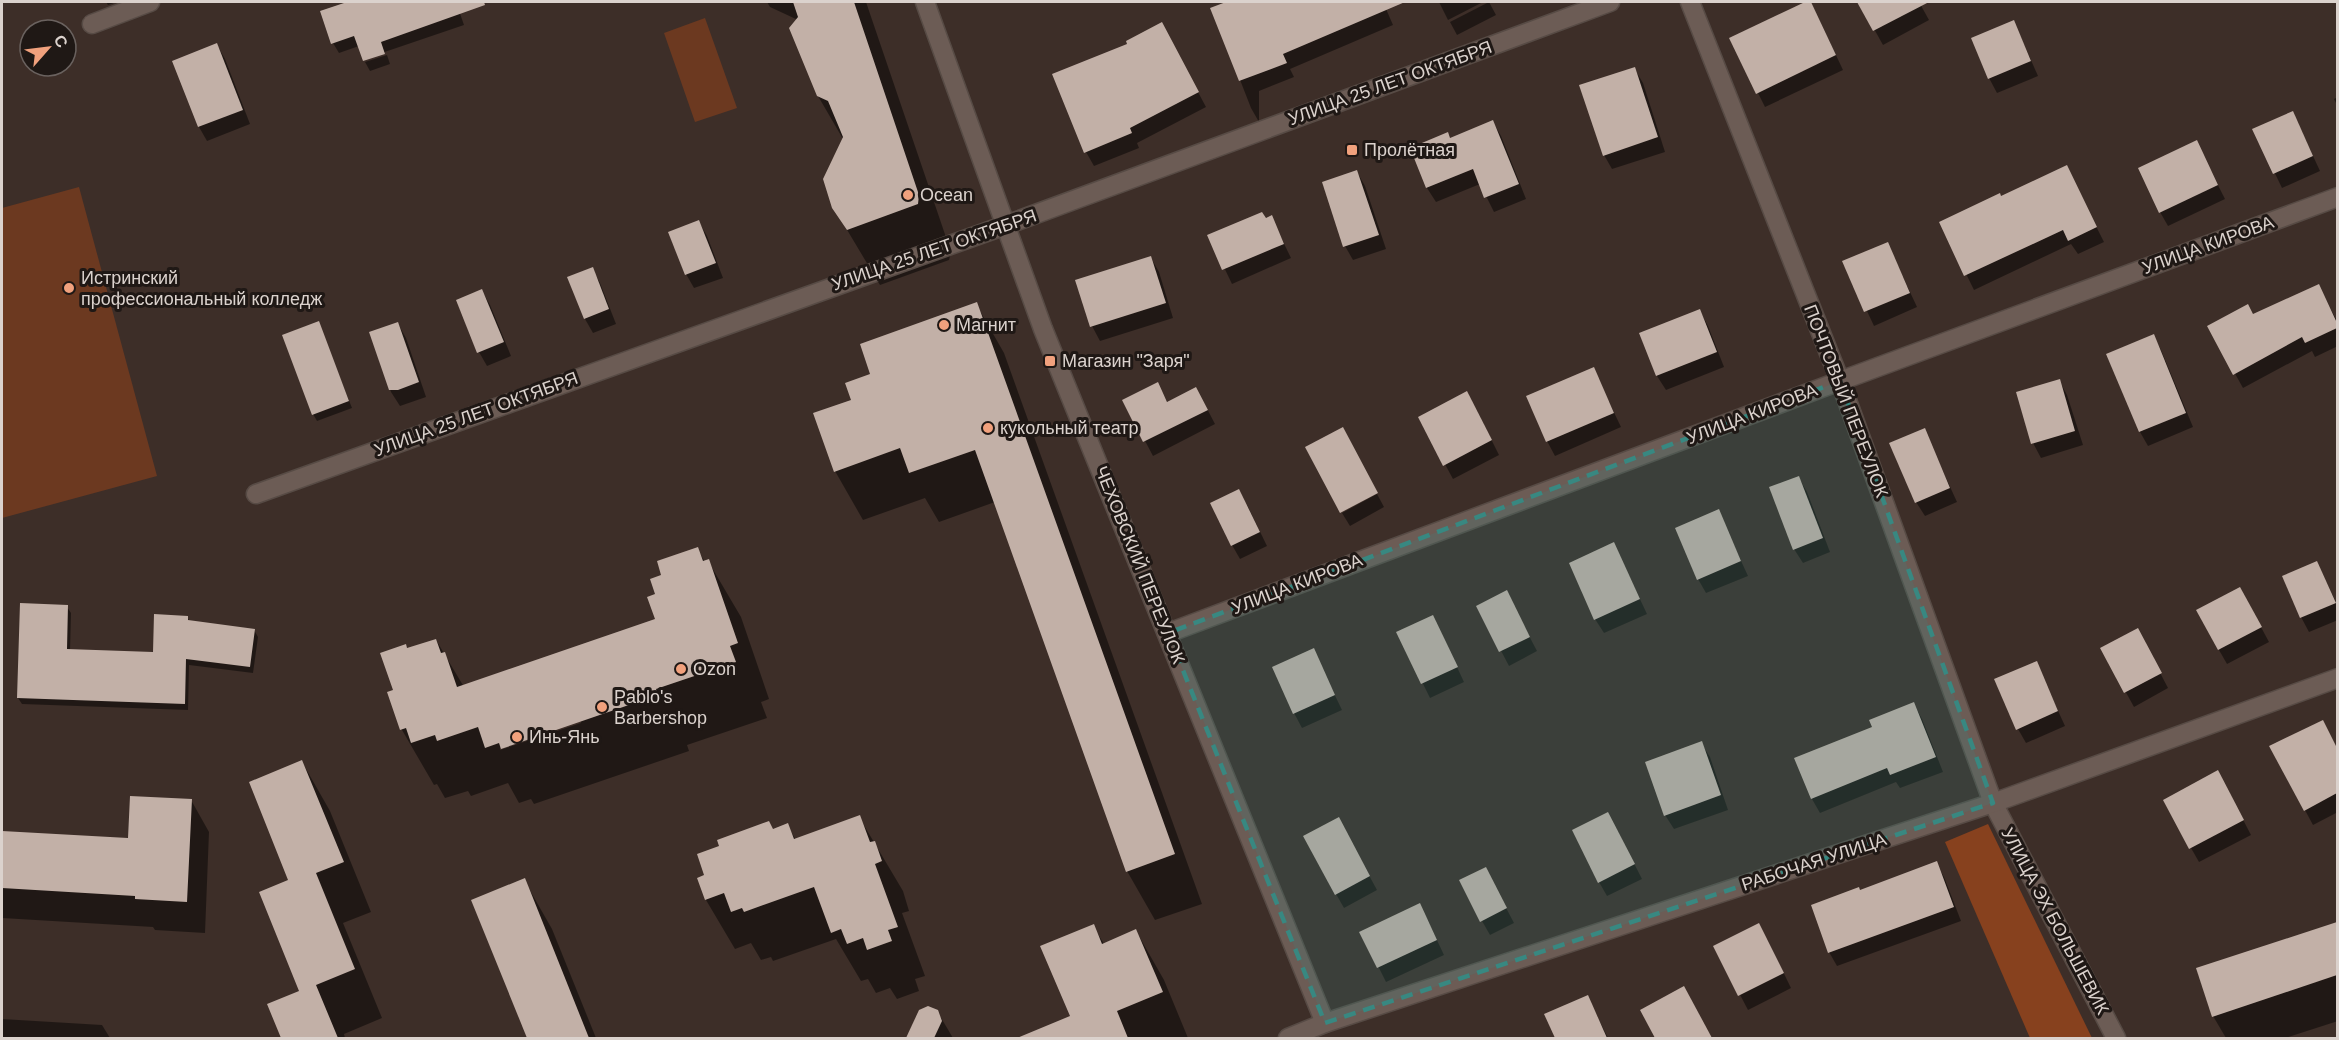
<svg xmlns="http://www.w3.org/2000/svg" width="2339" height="1040" font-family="Arial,sans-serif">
	<rect width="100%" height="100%" fill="#3d2e28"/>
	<!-- green -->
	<g fill="#6c3920">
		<path d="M705 18 737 108 695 122 664 33Z"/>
		<path d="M79 187 157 476 2 518V208Z"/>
	</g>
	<!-- forest -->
	<path fill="#87411e" d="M1988 824 2092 1038H2030L1945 842Z"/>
	<!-- shadow -->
	<g fill="#0007" fill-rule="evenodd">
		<path d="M106 2H117L108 5Z"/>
		<path d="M351 2H456L464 25 364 59 359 46 339 53 333 43 322 12Z"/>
		<path d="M767 2H866L951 252 949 260 880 285 834 208 843 139 818 96 798 20 770 7Z"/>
		<path d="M1230 2H1383L1393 25 1290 69 1294 77 1259 91V122L1251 108 1212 8Z"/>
		<path d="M1439 2H1483L1448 20Z"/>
		<path d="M1489 2 1496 15 1457 35 1450 22Z"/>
		<path d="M1808 2 1817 15 1843 70 1765 107 1731 39Z"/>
		<path d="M1859 2H1919L1929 20 1883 45Z"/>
		<path d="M2014 22 2038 76 1997 93 1989 78Z"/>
		<path d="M1169 38 1206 107 1137 143 1139 148 1094 166 1086 152Z"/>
		<path d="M217 45 225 59 250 124 207 141 199 127 174 62Z"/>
		<path d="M387 55 390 64 370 71 365 62Z"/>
		<path d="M1634 68 1643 83 1665 152 1612 169 1604 155Z"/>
		<path d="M2338 97V107L2334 99Z"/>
		<path d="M1493 122 1501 136 1526 199 1494 212 1480 184 1436 202 1427 188 1412 149 1450 139Z"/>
		<path d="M2300 128 2320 171 2282 188 2254 130Z"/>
		<path d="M2196 142 2225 199 2168 226 2160 212Z"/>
		<path d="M2066 167 2104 242 2078 254 2071 244 1974 290 1941 223 2001 198Z"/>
		<path d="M1357 172 1365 186 1386 249 1353 260 1345 246Z"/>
		<path d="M1271 217 1291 258 1232 284 1209 236Z"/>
		<path d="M699 222 707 236 723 278 694 288 686 274Z"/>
		<path d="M1887 243 1917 307 1874 326 1844 262Z"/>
		<path d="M1151 258 1159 272 1173 318 1100 341 1092 326Z"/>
		<path d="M592 268 600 283 616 324 593 333 585 319Z"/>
		<path d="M2318 285 2338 323V346L2315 357 2312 351 2243 388 2209 327 2253 316Z"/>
		<path d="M482 291 490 305 511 356 487 366 479 352Z"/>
		<path d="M976 304 1004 353 1202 904 1155 920 1127 871 995 502 939 522 925 498 863 520 835 471 872 374Z"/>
		<path d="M1700 311 1708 326 1724 367 1666 390 1657 376 1641 334Z"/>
		<path d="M318 323 352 408 317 421 313 414Z"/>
		<path d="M398 324 406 338 426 397 400 406 391 392 371 333Z"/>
		<path d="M2153 336 2161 350 2193 427 2148 446 2140 432 2108 354Z"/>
		<path d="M1593 369 1621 427 1555 456 1547 441Z"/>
		<path d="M2059 380 2067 395 2083 445 2041 458 2033 443Z"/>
		<path d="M1157 384 1168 403H1204L1215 424 1153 456 1124 401Z"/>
		<path d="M1475 407 1499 455 1453 479 1420 418Z"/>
		<path d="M1924 430 1957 502 1925 516 1916 502Z"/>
		<path d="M1799 478 1807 492 1830 552 1803 563 1794 549Z"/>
		<path d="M1377 494 1384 507 1350 526 1342 513Z"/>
		<path d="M1247 505 1267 546 1240 559 1232 545Z"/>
		<path d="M1718 511 1748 576 1706 593 1698 579Z"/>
		<path d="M1614 544 1647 614 1604 633 1595 619Z"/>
		<path d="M697 549 705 562 708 561 741 617 769 699 761 702 767 718 687 745 689 751 534 804 531 799 519 803 508 783 471 796 468 791 445 798 437 784 434 785 402 730 389 693 395 691 407 650 436 640 464 687 657 620V595L663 576ZM580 720 581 723 500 750V747Z"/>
		<path d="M2317 563 2338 606V620L2309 632 2301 617Z"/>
		<path d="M2248 603 2269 642 2227 664 2219 650Z"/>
		<path d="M67 607 71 613 70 651 154 654 187 617 190 622 254 630 258 637 253 673 189 665 188 710 22 704 18 698Z"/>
		<path d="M1478 607H1514L1537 651 1509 666Z"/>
		<path d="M1440 631 1464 682 1430 698 1398 633Z"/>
		<path d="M2145 644 2168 688 2134 707 2102 649Z"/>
		<path d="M1313 650 1342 710 1302 728 1294 713Z"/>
		<path d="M2036 663 2065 726 2026 743 2018 729Z"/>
		<path d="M1914 704 1922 719 1943 772 1900 788 1896 782 1820 813 1812 799 1873 728Z"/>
		<path d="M2330 736 2338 750V812L2313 825 2271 747Z"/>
		<path d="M1701 743 1710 757 1728 810 1674 829 1665 815Z"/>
		<path d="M302 762 330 811 371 912 343 923 382 1018 344 1034 345 1038H283L269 1005 301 992 290 881Z"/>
		<path d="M2226 787 2251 835 2199 862 2191 848Z"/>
		<path d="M191 800 209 832 205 933 155 930 153 927 2 918V832L129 840Z"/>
		<path d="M859 817 903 891 909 911 902 913 925 976 915 979 919 991 897 999 890 988 876 993 868 979 861 981 836 939 773 961 771 957 761 960 751 943 735 949 706 900V876L773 830 787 825 796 840Z"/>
		<path d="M1616 828 1642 879 1607 896 1599 882Z"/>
		<path d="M1346 833 1377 890 1344 908 1336 894Z"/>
		<path d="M1936 863 1944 877 1961 921 1837 966 1829 952 1860 892Z"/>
		<path d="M524 880 552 929 596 1038H529L473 900Z"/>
		<path d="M1493 883 1514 923 1490 935 1482 921Z"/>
		<path d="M1427 919 1444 955 1386 982 1361 932Z"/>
		<path d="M2338 923V1021L2285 1038H2226L2213 1016 2198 969Z"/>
		<path d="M1093 926 1104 944 1136 931 1164 980 1188 1038H1031L1029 1035 1072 1017Z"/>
		<path d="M1767 939 1791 988 1748 1010 1715 947Z"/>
		<path d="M1587 996 1608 1038H1557L1546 1014Z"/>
		<path d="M1692 1002 1711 1038H1656L1642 1010Z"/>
		<path d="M920 1011H937L953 1038H908Z"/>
		<path d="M2 1019 102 1025 110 1038H2Z"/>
	</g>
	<!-- building -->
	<g fill="#c2b0a7">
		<path d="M347 2H484L485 5 381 42 385 54 363 61 354 36 331 44 320 11Z"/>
		<path d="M793 2H854L919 195 918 204 847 230 832 208 823 179 843 137 828 101 817 96 789 28 798 17Z"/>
		<path d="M1226 2H1405L1283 54 1287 63 1239 81 1210 8Z"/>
		<path d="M1805 2H1811L1836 55 1756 94 1729 38Z"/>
		<path d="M1857 2H1929L1873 31Z"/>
		<path d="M2014 20 2031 61 1988 79 1971 38Z"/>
		<path d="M1162 22 1199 92 1130 128 1132 133 1084 153 1052 74 1127 44 1126 41Z"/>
		<path d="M217 43 243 110 198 127 172 61Z"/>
		<path d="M1635 67 1658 137 1603 156 1579 85Z"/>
		<path d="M2293 111 2313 156 2273 174 2252 129Z"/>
		<path d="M1493 120 1519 184 1484 198 1473 169 1426 188 1410 148 1448 132 1450 138Z"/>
		<path d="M2197 140 2218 185 2159 213 2138 168Z"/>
		<path d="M2067 165 2097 227 2068 241 2063 230 1964 276 1939 222 2000 193 2001 196Z"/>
		<path d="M1357 170 1379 235 1343 247 1322 182Z"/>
		<path d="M1262 212 1266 218 1272 215 1284 244 1222 270 1207 235Z"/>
		<path d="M699 220 716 263 685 275 668 232Z"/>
		<path d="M1888 242 1910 293 1864 312 1842 261Z"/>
		<path d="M1151 256 1166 303 1090 327 1075 280Z"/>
		<path d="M593 267 609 309 584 319 567 277Z"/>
		<path d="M2319 284 2337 323V328L2305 343 2302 337 2233 375 2207 326 2248 304 2253 314Z"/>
		<path d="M482 289 504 342 477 353 456 300Z"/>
		<path d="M977 302 1175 854 1126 872 975 450 909 473 900 448 834 472 813 413 851 400 845 383 870 374 860 344Z"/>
		<path d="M1700 309 1717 352 1656 376 1639 333Z"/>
		<path d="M319 321 349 401 312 415 282 335Z"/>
		<path d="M398 322 419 382 398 390H389L369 332Z"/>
		<path d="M2154 334 2186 413 2139 432 2106 354Z"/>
		<path d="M1594 367 1614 413 1546 442 1526 396Z"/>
		<path d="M2060 379 2075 431 2031 444 2016 392Z"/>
		<path d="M1158 382 1167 402 1196 387 1208 410 1143 442 1122 400Z"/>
		<path d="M1467 391 1492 440 1443 466 1418 417Z"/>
		<path d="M1343 427 1378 493 1340 513 1305 447Z"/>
		<path d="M1925 428 1950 488 1915 503 1889 443Z"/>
		<path d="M1799 476 1823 538 1793 550 1769 487Z"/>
		<path d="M1239 489 1260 532 1231 546 1210 503Z"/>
		<path d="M1719 509 1741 561 1697 580 1675 528Z"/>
		<path d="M1614 542 1640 599 1594 620 1569 563Z"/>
		<path d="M698 547 703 561 709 559 738 643 730 646 736 662 656 689 658 695 501 749 499 743 485 748 478 727 437 741 435 735 411 743 406 728 400 730 387 692 393 690 380 653 406 644 407 648 436 639 441 653 445 652 457 687 655 619 647 597 655 594 650 579 661 575 657 561Z"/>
		<path d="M2317 561 2336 603 2300 618 2282 576Z"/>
		<path d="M2240 587 2262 627 2218 650 2196 610Z"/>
		<path d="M1507 590 1530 637 1499 652 1476 606Z"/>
		<path d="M20 603 68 605 67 649 153 652 154 614 188 616V620L255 629 250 667 186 659 185 704 17 698Z"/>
		<path d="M1433 615 1458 667 1421 684 1396 632Z"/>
		<path d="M2138 628 2162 673 2124 693 2100 648Z"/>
		<path d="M1314 648 1335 695 1293 714 1272 667Z"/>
		<path d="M2037 661 2058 711 2016 730 1994 679Z"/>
		<path d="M1914 702 1936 757 1890 775 1887 768 1811 799 1794 758 1872 727 1869 720Z"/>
		<path d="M2323 720 2337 748V793L2304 811 2269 746Z"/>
		<path d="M1702 741 1721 795 1664 816 1645 762Z"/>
		<path d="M302 760 344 862 316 873 355 969 316 985 338 1038H281L267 1004 299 991 259 892 288 880 249 782Z"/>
		<path d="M2218 770 2244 820 2189 849 2163 800Z"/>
		<path d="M130 796 192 799 187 902 135 899V896L2 888V831L128 838Z"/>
		<path d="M1608 812 1635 864 1598 883 1572 830Z"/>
		<path d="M860 815 870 842 875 841 882 861 875 864 898 927 888 930 892 941 867 950 863 938 847 944 841 929 831 933 814 887 744 912 742 908 731 912 724 893 705 900 697 878 704 875 697 854 719 846 717 840 769 821 773 829 788 823 794 839Z"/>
		<path d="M1339 817 1370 876 1335 895 1303 836Z"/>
		<path d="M1937 861 1954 907 1828 953 1811 905 1859 887 1860 890Z"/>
		<path d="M1486 867 1507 908 1480 922 1459 880Z"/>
		<path d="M525 878 589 1038H527L471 900Z"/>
		<path d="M1420 903 1437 940 1377 968 1359 932Z"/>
		<path d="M2337 922V975L2212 1017 2196 968Z"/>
		<path d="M1759 923 1784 973 1738 996 1713 946Z"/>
		<path d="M1094 924 1102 944 1136 929 1163 992 1117 1011 1128 1038H1017L1070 1016 1040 946Z"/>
		<path d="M1684 986 1712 1038H1655L1640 1010Z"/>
		<path d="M1588 995 1607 1038H1555L1544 1014Z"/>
		<path d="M928 1006 938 1010 942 1021 934 1038H906L919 1010Z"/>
	</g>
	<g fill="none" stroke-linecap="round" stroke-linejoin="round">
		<defs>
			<g id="minor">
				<path d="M925 2 1043 329 1325 1023"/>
				<path d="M1690 2 1840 381 1993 803 2116 1038"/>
				<path d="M92 24 150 2"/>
				<path d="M256 494 1006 225 1610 2"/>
				<path d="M1168 633 1840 381 2338 197"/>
				<path d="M1288 1038 1325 1023 1993 803 2338 678"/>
			</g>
		</defs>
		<!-- minor casing -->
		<use href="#minor" stroke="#574b45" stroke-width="21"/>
		<!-- minor -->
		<use href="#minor" stroke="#6c5c55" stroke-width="18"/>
	</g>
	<!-- marked area -->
	<path fill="#388881" fill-opacity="0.2" stroke="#388881" stroke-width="4.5" stroke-dasharray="12 8" stroke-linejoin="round" d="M1840 381 1993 803 1325 1023 1168 633Z"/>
	<!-- markers -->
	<g fill="#f1a17d" stroke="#1f1815" stroke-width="2">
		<rect x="1346" y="144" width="12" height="12" rx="3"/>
		<circle cx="908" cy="195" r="6"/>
		<circle cx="69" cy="288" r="6"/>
		<circle cx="944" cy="325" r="6"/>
		<rect x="1044" y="355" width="12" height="12" rx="3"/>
		<circle cx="988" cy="428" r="6"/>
		<circle cx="681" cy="669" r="6"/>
		<circle cx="602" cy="707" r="6"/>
		<circle cx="517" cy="737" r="6"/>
	</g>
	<g text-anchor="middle" stroke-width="6" stroke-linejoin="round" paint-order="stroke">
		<!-- street labels -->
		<g font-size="18" fill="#dbd2cd" stroke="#1f1815">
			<text transform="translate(1390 83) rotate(-20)" y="6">УЛИЦА 25 ЛЕТ ОКТЯБРЯ</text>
			<text transform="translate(2208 245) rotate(-20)" y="6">УЛИЦА КИРОВА</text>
			<text transform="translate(934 250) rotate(-19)" y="6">УЛИЦА 25 ЛЕТ ОКТЯБРЯ</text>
			<text transform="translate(1846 401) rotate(69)" y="6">ПОЧТОВЫЙ ПЕРЕУЛОК</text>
			<text transform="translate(476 414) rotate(-20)" y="6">УЛИЦА 25 ЛЕТ ОКТЯБРЯ</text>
			<text transform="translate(1752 414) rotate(-21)" y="6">УЛИЦА КИРОВА</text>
			<text transform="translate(1140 565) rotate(68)" y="6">ЧЕХОВСКИЙ ПЕРЕУЛОК</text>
			<text transform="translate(1297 584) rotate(-21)" y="6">УЛИЦА КИРОВА</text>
			<text transform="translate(1814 862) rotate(-18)" y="6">РАБОЧАЯ УЛИЦА</text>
			<text transform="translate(2055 921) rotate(62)" y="6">УЛИЦА ЭХ БОЛЬШЕВИК</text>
		</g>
		<!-- poi labels -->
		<g font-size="18" fill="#dbd2cd" stroke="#1f1815" text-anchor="start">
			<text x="1364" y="156">Пролётная</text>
			<text x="920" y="201">Ocean</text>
			<text x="81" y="284">Истринский<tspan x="81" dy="21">профессиональный колледж</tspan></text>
			<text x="956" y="331">Магнит</text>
			<text x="1062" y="367">Магазин "Заря"</text>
			<text x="1000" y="434">кукольный театр</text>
			<text x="693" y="675">Ozon</text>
			<text x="614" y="703">Pablo's<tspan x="614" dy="21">Barbershop</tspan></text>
			<text x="529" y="743">Инь-Янь</text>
		</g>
	</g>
	<!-- border -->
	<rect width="2339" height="1040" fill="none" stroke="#dbd2cd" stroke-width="6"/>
	<!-- north arrow -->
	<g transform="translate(48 48) rotate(62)"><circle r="28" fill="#1f1815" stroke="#6a625f" stroke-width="1.5"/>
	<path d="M0-4.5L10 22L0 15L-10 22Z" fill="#f1a17d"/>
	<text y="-9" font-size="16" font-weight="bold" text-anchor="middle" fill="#dbd2cd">С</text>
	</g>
</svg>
